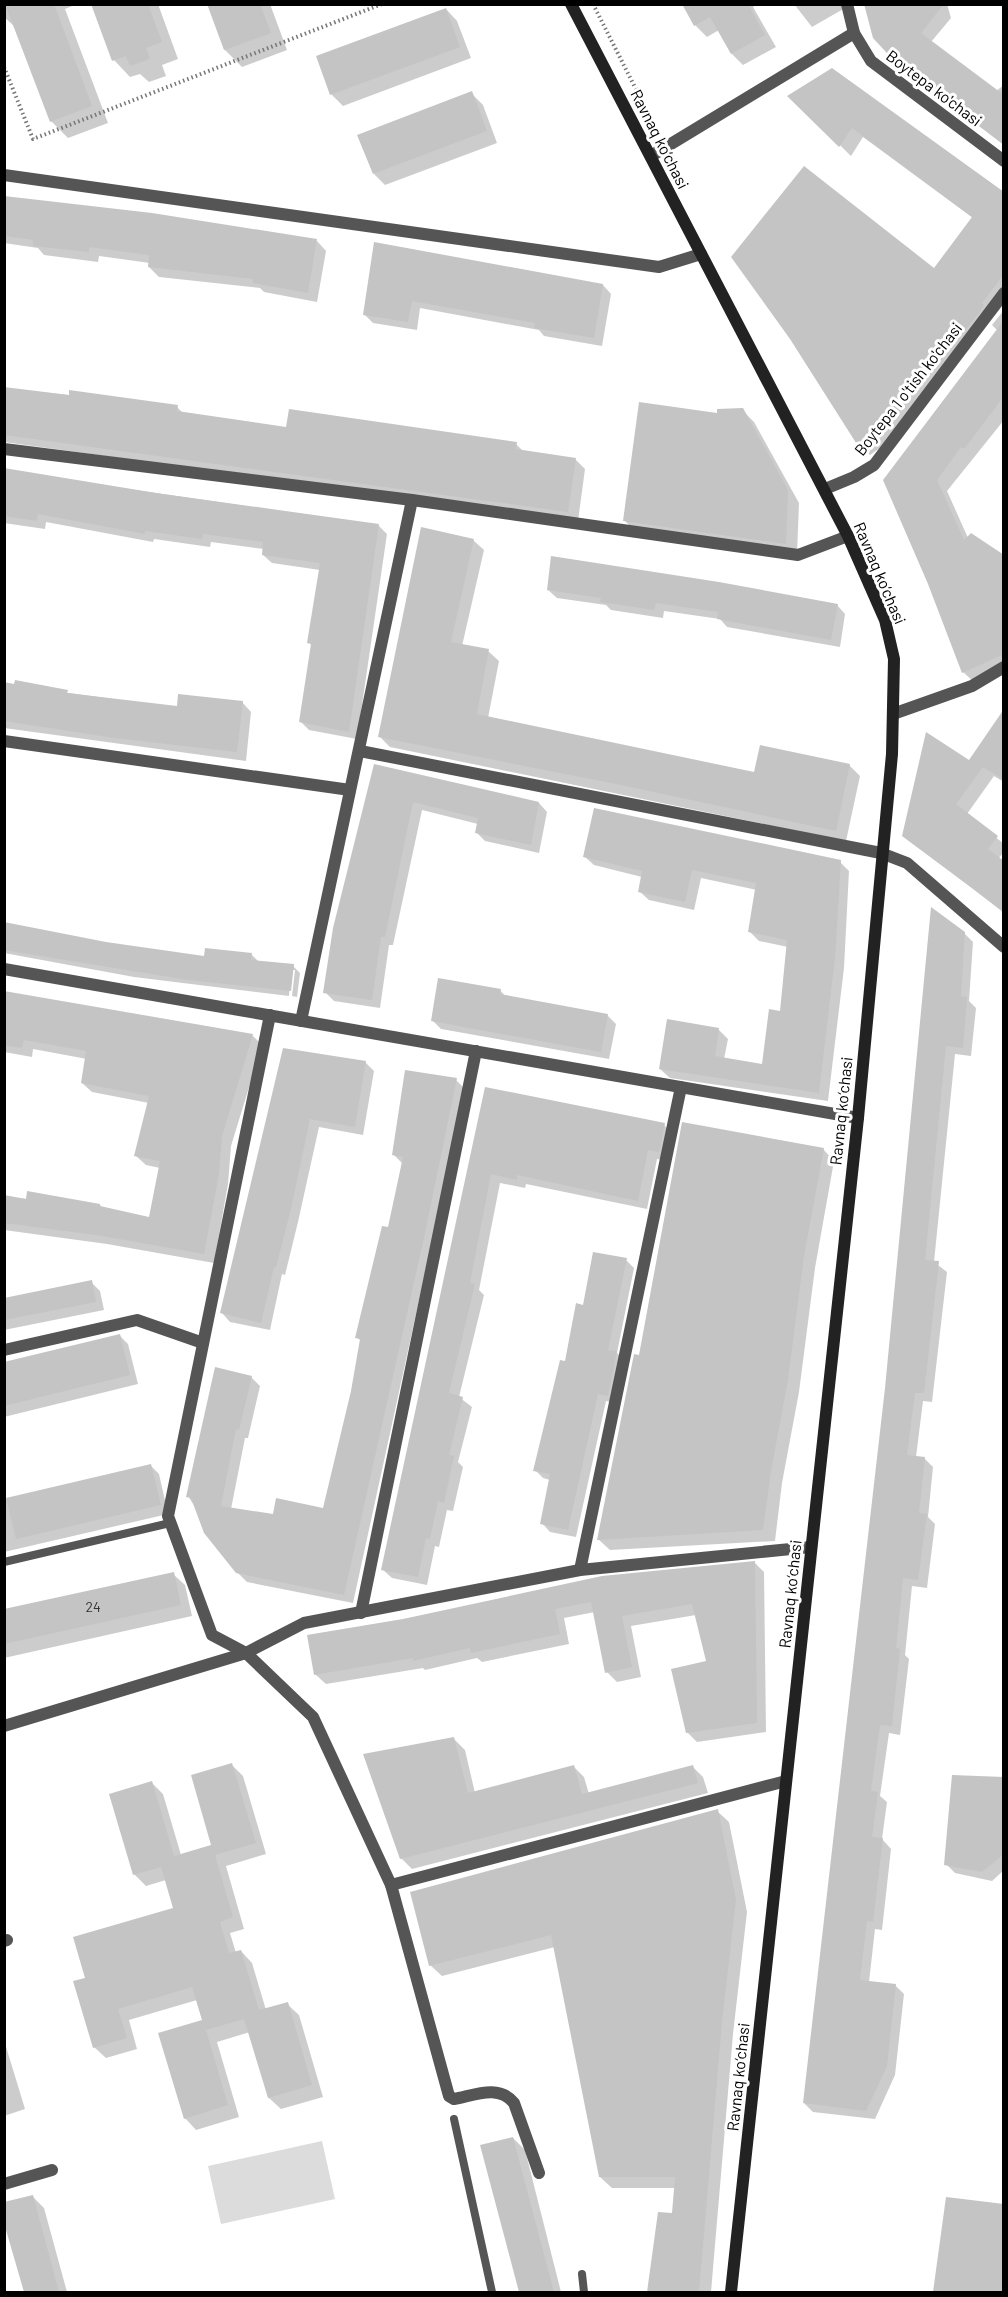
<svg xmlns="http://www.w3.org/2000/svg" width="1008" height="2297" font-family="Barlow,sans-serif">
	<rect width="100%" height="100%" fill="#fff"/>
	<!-- green -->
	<path fill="#dcdcdc" d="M322 2141 335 2199 221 2224 208 2166Z"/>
	<!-- shadow -->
	<g fill="#0003">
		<path d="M4 4H77L65 9 108 123 68 138 51 121 14 26 4 17Z"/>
		<path d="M93 4H158L178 59 162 65 166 76 149 82 140 74 130 77 114 60Z"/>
		<path d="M208 4H270L287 50 242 67 225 50Z"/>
		<path d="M684 4H757L753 7 776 47 743 65 732 54 719 30 707 37 695 25Z"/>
		<path d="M794 4H843L845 8 812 27Z"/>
		<path d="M866 4H947L951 18 931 42 996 91 1004 85V145L898 63Z"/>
		<path d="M446 9 457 21 471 58 343 106 332 95 318 57Z"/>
		<path d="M471 93 483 105 497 143 385 185 374 174Z"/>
		<path d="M790 96 1004 194V304L901 433 870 455 859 445 934 270 973 218 863 137 851 156Z"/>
		<path d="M4 197 317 241 326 251 317 302 264 292 260 288 159 277 149 267 150 263 99 256 98 262 44 255 38 248 4 243Z"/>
		<path d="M375 244 603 285 611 294 602 346 544 336 539 330 420 308 417 330 373 323 364 314Z"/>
		<path d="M1004 310V420L947 491 968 538 1004 556V669L974 682 963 672 930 583 884 480 997 330 992 325Z"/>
		<path d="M4 388 177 407 183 413 287 428 516 444 524 452 575 459 585 469 578 521 4 442Z"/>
		<path d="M742 410 754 422 799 503 797 554 636 532 624 520 718 414Z"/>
		<path d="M4 471 378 525 387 534 357 739 309 730 301 722 312 646 309 642 320 570 272 563 263 555 264 549 211 542 210 547 154 539 153 542 46 522 45 529 4 523Z"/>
		<path d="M473 540 484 550 462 646 488 651 499 661 488 718 756 773 849 765 860 776 846 841 390 747 380 737Z"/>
		<path d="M548 590 837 605 845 614 840 647 727 627 720 619 664 611 663 618 611 610 606 605 557 598Z"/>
		<path d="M4 684 178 708 242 702 251 712 246 761 4 728Z"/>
		<path d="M1004 714V782L994 776 967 814 1004 844V852L998 859 1004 863V913L904 835 969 762Z"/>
		<path d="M375 766 539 803 547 812 539 853 485 841 477 833 478 824 422 810 393 945H389L380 1008 334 1001 325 992Z"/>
		<path d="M584 856 840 862 849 871 844 968 828 1101 670 1078 660 1069 718 1029 728 1039 724 1059 764 1066 781 1012 788 947 759 941 749 931 757 890 701 878 694 910 649 900 639 891 642 877 594 865Z"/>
		<path d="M4 923 106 943 205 957 251 954 258 961 293 966 300 973 297 997 292 996 295 970H291L289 996 134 977 4 953Z"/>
		<path d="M964 933 973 942 969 1001 976 1008 971 1056 955 1054 934 1262 947 1272 932 1402 923 1401 916 1457 924 1458 933 1467 928 1517 935 1524 927 1588 912 1586 905 1655 909 1659 900 1735 889 1733 880 1796 887 1802 882 1839 891 1849 882 1930 875 1929 869 1982 895 1985 904 1994 895 2075 875 2119 813 2112 804 2103 887 1389Z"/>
		<path d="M500 990 506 997 607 1015 616 1024 609 1059 441 1029 432 1020Z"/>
		<path d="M4 992 253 1036 262 1045 231 1146 228 1184 214 1263 107 1244 4 1230V1197L100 1205 103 1209 151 1218 160 1168 146 1165 136 1156 149 1103 92 1092 82 1083 87 1059 33 1049 32 1057 4 1052Z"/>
		<path d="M285 1049 365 1062 374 1071 363 1135 319 1127 298 1222 285 1275 282 1274 270 1330 230 1322 222 1313Z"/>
		<path d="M456 1080 465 1089 353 1603 247 1582 237 1572 188 1496 251 1377 260 1386 248 1438H245L231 1509 274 1516 324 1510 353 1391 361 1341 357 1337 389 1229 403 1164 393 1154Z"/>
		<path d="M486 1089 664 1125 673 1134 668 1161 657 1159 647 1209 526 1184 525 1188 500 1183 479 1290 484 1295 459 1397 472 1407 458 1462 463 1467 453 1511 447 1510 439 1547 435 1546 427 1585 392 1578 382 1569Z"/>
		<path d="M823 1149 834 1161 815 1268 799 1392 782 1483 775 1541 610 1550 598 1539 640 1356Z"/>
		<path d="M626 1260 634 1268 617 1353 625 1361 616 1403 606 1401 576 1537 550 1532 542 1523 550 1480 543 1478 535 1470 566 1363Z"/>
		<path d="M91 1282 100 1291 104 1310 4 1330V1300Z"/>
		<path d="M119 1335 128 1344 138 1384 4 1417V1364Z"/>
		<path d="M150 1465 159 1474 168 1514 4 1552V1500Z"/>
		<path d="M754 1562 764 1572 766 1732 697 1742 687 1732 708 1662 696 1615 631 1626 641 1677 617 1682 607 1672 595 1612 564 1618 569 1644 482 1662 477 1658 425 1670 423 1668 326 1684 316 1675 309 1637Z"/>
		<path d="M173 1574 185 1585 192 1616 4 1658V1611Z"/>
		<path d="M454 1739 465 1750 475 1793 573 1766 584 1777 589 1794 692 1766 703 1777 708 1793 412 1869 401 1858Z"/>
		<path d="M232 1765 243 1776 266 1854 226 1866 244 1929 230 1933 236 1953 241 1951 252 1963 266 2010 287 2004 299 2015 323 2097 281 2109 269 2098 250 2032 217 2042 239 2117 196 2130 185 2118 203 2021 197 2000 129 2020 137 2049 106 2058 94 2047 87 1979 175 1909 166 1880 146 1886 134 1874 152 1783 163 1794 181 1855 213 1846Z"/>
		<path d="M1004 1779V1870L992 1881 955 1873 946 1864Z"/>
		<path d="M717 1811 729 1822 747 1912 733 2034 711 2292H649L660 2213 673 2215 675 2188H612L600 2177 555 1947 442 1976 430 1965Z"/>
		<path d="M4 2040 25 2109 4 2116Z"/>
		<path d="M513 2138 525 2150 561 2292H520L482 2146Z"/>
		<path d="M32 2196 44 2208 67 2292H25L4 2218Z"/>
		<path d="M948 2199 1004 2206V2292H934Z"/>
	</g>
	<!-- building -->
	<g fill="#c4c4c4">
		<path d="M5 4H54L92 106 50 122Z"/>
		<path d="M91 4H148L162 42 146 48 150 59 130 66 126 56 112 61Z"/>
		<path d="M207 4H260L271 33 224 50Z"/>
		<path d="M682 4H748L765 35 731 54 710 17 694 26Z"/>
		<path d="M864 4H944L921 33 1004 95V145L897 64 873 38Z"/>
		<path d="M446 8 460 47 330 95 316 56Z"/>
		<path d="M832 68 1004 192V274L982 303 984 305 980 312 890 423 858 446 790 339 731 257 804 166 934 268 972 217 852 128 839 147 787 96Z"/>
		<path d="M472 91 487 131 373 174 357 135Z"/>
		<path d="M4 196 152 213 317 239 308 293 253 283V279L148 267 149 255 89 247V252L33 246V240L4 236Z"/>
		<path d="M374 242 603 284 594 338 534 328 535 323 412 301 408 322 363 315Z"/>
		<path d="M1004 320V396L964 449 961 447 937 480 964 540 971 533 1004 555V654L962 673 928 584 883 480Z"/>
		<path d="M4 387 69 395V390L178 405 177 411 286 427 289 409 517 442 516 449 576 458 568 512 4 435Z"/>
		<path d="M639 402 717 413V409L743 408 788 490 786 544 623 521Z"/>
		<path d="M4 468 156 493 379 524 349 732 299 722 311 644 307 643 320 563 262 555 263 542 203 534 202 539 145 531V534L38 514 37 521 4 516Z"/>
		<path d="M421 527 474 539 451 642 489 649 477 714 754 772 760 745 850 764 836 831 621 785 378 737Z"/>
		<path d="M551 556 719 582 838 604 831 640 717 619 718 612 656 603 654 610 600 602 601 598 547 590Z"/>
		<path d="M15 680 68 690 67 693 177 706 178 694 243 701 237 752 114 738 4 721V682L14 684Z"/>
		<path d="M1004 709V780L983 767 956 804 998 836 988 849 1004 861V912L902 836 926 732 969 760Z"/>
		<path d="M374 764 539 802 531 845 475 833 478 818 413 802 385 937H381L372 1000 323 993 333 928Z"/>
		<path d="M594 808 841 860 835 958 819 1093 659 1069 667 1019 719 1028 715 1056 762 1064 769 1009 780 1011 787 940 748 932 756 883 692 870 685 902 638 892 642 871 583 857Z"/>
		<path d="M931 907 965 932 961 996 967 997 963 1048 946 1046 925 1260 939 1261 924 1393H915L907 1455 925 1457 919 1513 927 1514 918 1580 903 1578 896 1648 900 1649 892 1726 880 1725 871 1791 878 1792 872 1837 883 1838 873 1922 867 1921 860 1980 896 1984 887 2066 866 2111 803 2103 885 1388Z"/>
		<path d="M4 922 106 942 204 956 205 948 252 953 251 960 294 964 291 991 188 980 4 950Z"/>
		<path d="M438 978 501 989 500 994 608 1014 601 1052 431 1021Z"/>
		<path d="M4 991 253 1034 222 1136 219 1174 204 1254 96 1235 4 1223V1195L26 1199 27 1191 100 1204V1206L149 1217 160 1161 134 1156 149 1096 81 1083 86 1051 24 1040 22 1048 4 1045Z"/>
		<path d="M283 1048 366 1061 355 1127 310 1119 290 1213 276 1267H274L261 1323 220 1313Z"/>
		<path d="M405 1070 457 1078 425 1233 344 1595 236 1573 204 1533 191 1498 186 1497 215 1367 252 1376 239 1430 236 1429 221 1506 273 1514 276 1498 323 1508 351 1391 360 1339 355 1338 382 1226 388 1227 403 1157 392 1155Z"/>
		<path d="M485 1087 665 1123 659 1152 648 1150 638 1201 517 1175V1180L491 1174 470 1283 475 1284 449 1393 463 1397 449 1455 454 1456 444 1503 438 1501 430 1539 426 1538 418 1577 381 1570Z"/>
		<path d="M682 1122 824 1148 804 1256 788 1380 771 1471 763 1530 597 1540 634 1354 639 1355Z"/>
		<path d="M593 1252 627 1258 608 1350 617 1351 608 1396 598 1394 568 1530 540 1524 550 1474 533 1471 560 1360 565 1361 576 1303 583 1305Z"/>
		<path d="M92 1280 96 1302 4 1320V1298Z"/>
		<path d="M120 1334 130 1375 4 1406V1362Z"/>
		<path d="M151 1464 161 1505 16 1539 6 1498Z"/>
		<path d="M755 1561 757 1723 686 1733 671 1669 706 1661 692 1604 622 1616 632 1667 605 1673 591 1602 555 1609 560 1634 471 1653 470 1648 413 1661V1658L314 1675 307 1635 403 1619 602 1576Z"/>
		<path d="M174 1572 181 1605 4 1644V1609Z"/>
		<path d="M454 1737 468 1793 574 1765 582 1794 693 1765 698 1783 400 1859 363 1754Z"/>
		<path d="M232 1763 256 1843 215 1855 233 1917 220 1922 229 1953 241 1950 259 2010 288 2002 312 2085 268 2098 244 2019 206 2030 228 2105 184 2119 158 2033 202 2020 192 1987 118 2009 127 2038 93 2048 73 1981 85 1978 73 1937 173 1908 161 1867 133 1875 109 1794 152 1781 174 1856 211 1845 191 1775Z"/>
		<path d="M952 1775 1004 1777V1854L982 1872 944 1865Z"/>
		<path d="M718 1809 736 1900 722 2022 699 2292H647L658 2212 672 2213 675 2177H599L551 1935 429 1966 410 1892Z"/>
		<path d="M513 2137 554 2292H519L480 2145Z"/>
		<path d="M33 2195 59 2292H24L4 2223V2202Z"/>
		<path d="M946 2197 1004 2204V2292H933Z"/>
	</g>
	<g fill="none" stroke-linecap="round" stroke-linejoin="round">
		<!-- path -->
		<g stroke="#777" stroke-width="4" stroke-dasharray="1.5 3" stroke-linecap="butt">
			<path d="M593 4 657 131"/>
			<path d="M4 67 33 139 382 4"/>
		</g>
		<!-- lane -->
		<g stroke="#555" stroke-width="8">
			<path d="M4 1562 170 1523"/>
			<path d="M454 2119 492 2292"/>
			<path d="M582 2274 584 2292"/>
		</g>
		<!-- street -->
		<g stroke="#555" stroke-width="12">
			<path d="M854 33 871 61 1004 161"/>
			<path d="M651 156 854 33 847 4"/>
			<path d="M4 175 659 267 701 254"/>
			<path d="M4 449 412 500 798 555 848 536"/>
			<path d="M825 489 854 477 874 465 1004 293"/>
			<path d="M893 714 972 686 1004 667"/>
			<path d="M4 741 350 790"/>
			<path d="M360 751 881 853 907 863 1004 947"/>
			<path d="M4 969 858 1118"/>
			<path d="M270 1015 168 1516 212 1635 246 1653 313 1717 391 1885 449 2096 454 2099C475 2095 499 2084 514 2103L539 2173"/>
			<path d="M301 1021 412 500"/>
			<path d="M4 1350 137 1320 203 1343"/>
			<path d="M580 1570 681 1087"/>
			<path d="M361 1613 476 1051"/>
			<path d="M4 1726 246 1653 304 1623 580 1570 811 1547"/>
			<path d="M391 1885 786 1781"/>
			<path d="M4 1941 7 1940"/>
			<path d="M4 2184 52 2170"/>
		</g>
		<!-- secondary -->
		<path stroke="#222" stroke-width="12" d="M571 4 848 536 885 620 894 659 892 754 858 1118 731 2292"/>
	</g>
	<g text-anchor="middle" stroke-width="6" stroke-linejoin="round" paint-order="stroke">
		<!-- number labels -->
		<g font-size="14" fill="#313131">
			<text x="93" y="1612">24</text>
		</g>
		<!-- street labels -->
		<g font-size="16" fill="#000" stroke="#fff">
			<text transform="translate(934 88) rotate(37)" y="6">Boytepa ko'chasi</text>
			<text transform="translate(660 139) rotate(63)" y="6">Ravnaq ko‘chasi</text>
			<text transform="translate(908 389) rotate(-52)" y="6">Boytepa 1 o'tish ko'chasi</text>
			<text transform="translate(880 573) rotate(67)" y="6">Ravnaq ko‘chasi</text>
			<text transform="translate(841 1111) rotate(-84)" y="6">Ravnaq ko‘chasi</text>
			<text transform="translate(790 1594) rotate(-84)" y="6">Ravnaq ko‘chasi</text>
			<text transform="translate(738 2077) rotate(-84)" y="6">Ravnaq ko‘chasi</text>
		</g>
	</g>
	<!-- border -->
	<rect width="1008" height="2297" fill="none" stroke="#000000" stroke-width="12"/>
</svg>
